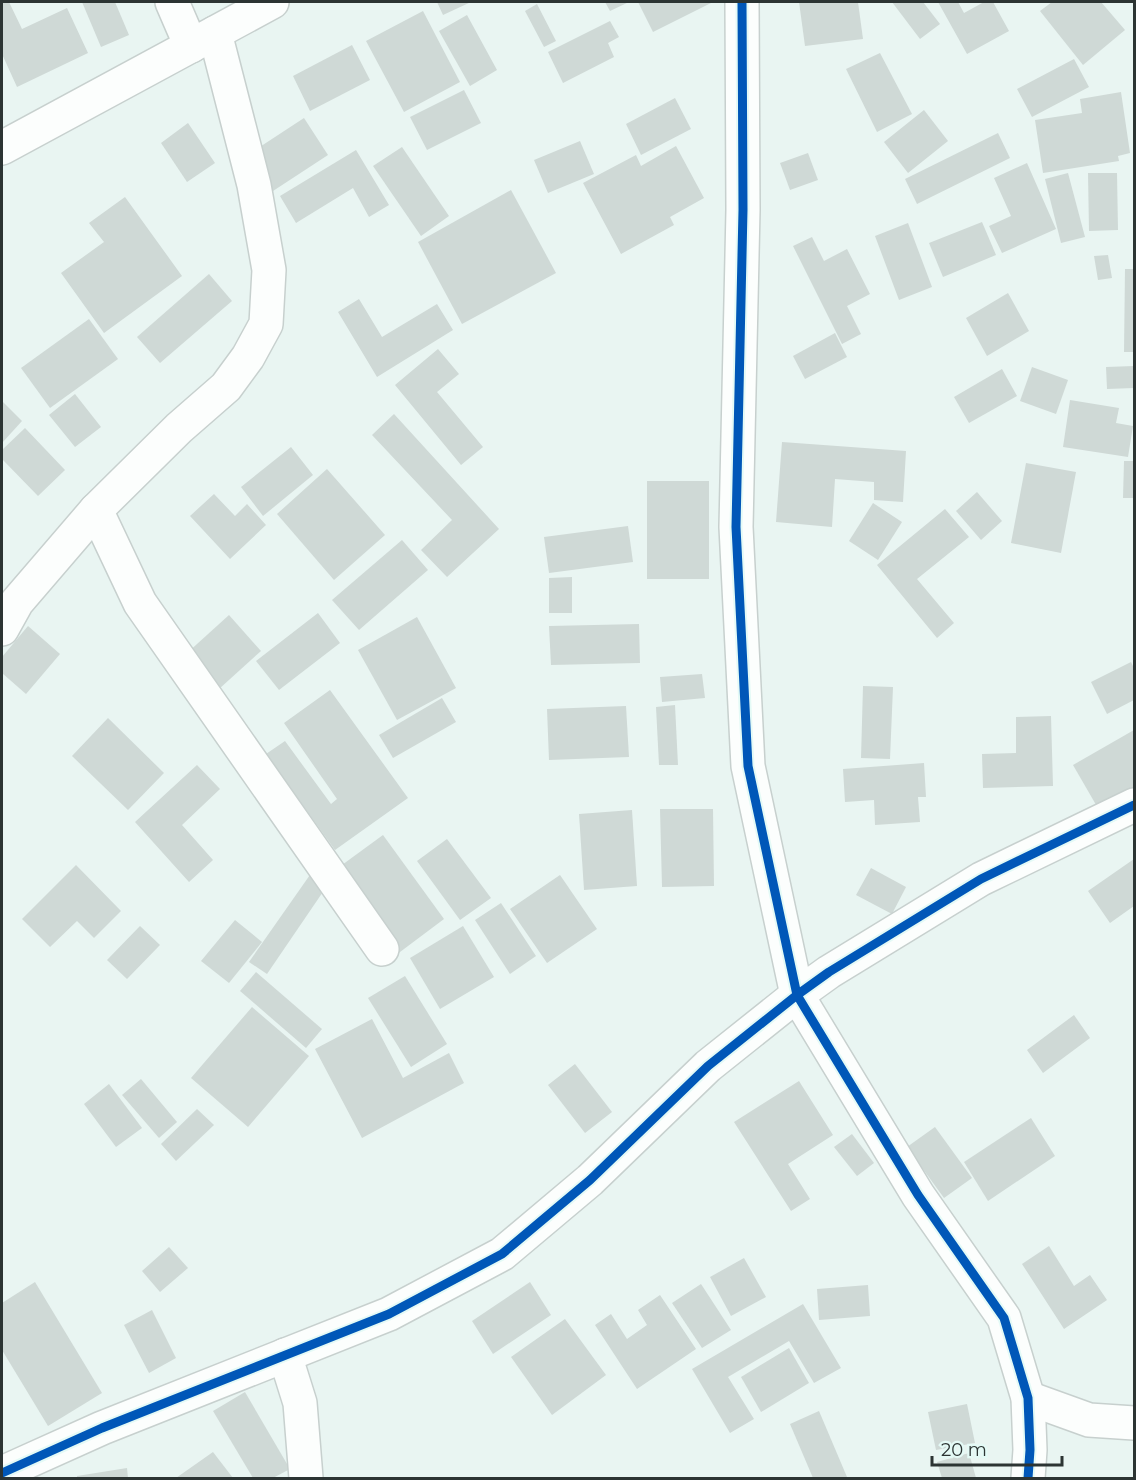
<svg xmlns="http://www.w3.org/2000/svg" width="1136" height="1480" font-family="Montserrat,sans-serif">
	<rect width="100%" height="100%" fill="#e9f5f2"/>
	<!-- building -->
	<g fill="#cfd9d6">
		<path d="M2 2H9L22 29 67 8 88 53 17 87 2 54Z"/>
		<path d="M82 2H115L129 35 101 47Z"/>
		<path d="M437 2H471L443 15Z"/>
		<path d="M605 2H629L610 11Z"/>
		<path d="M638 2H713L653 32Z"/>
		<path d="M799 2H858L863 39 805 46Z"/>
		<path d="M892 2H923L940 24 920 39Z"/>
		<path d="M938 2H958L964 13 984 2H993L1009 31 967 54Z"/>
		<path d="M1052 2H1101L1125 30 1083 65 1040 11Z"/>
		<path d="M537 4 556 41 544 47 525 11Z"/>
		<path d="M423 11 460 82 404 112 366 41Z"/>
		<path d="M467 15 497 70 470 86 439 31Z"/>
		<path d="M610 21 619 37 608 43 614 57 563 83 548 52Z"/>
		<path d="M352 45 370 80 310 111 293 76Z"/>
		<path d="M880 53 912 114 877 132 846 69Z"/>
		<path d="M1074 59 1089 87 1032 117 1017 89Z"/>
		<path d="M464 90 481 123 427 150 410 117Z"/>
		<path d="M1121 92 1130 153 1118 156 1119 161 1043 173 1035 120 1082 113 1080 99Z"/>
		<path d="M675 98 691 129 641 155 626 124Z"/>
		<path d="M924 110 948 141 908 173 884 142Z"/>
		<path d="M304 118 328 155 273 191 249 154Z"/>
		<path d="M188 123 215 163 187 182 161 143Z"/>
		<path d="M998 133 1010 158 917 204 905 179Z"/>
		<path d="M580 141 594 174 548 193 534 160Z"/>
		<path d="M676 146 704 198 670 217 674 225 621 254 583 183 636 155 641 166Z"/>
		<path d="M402 147 449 216 421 236 373 166Z"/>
		<path d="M356 150 389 205 369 217 353 188 296 223 280 196Z"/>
		<path d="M808 153 818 180 790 190 780 163Z"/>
		<path d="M1027 163 1056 229 1002 253 989 226 1011 216 994 178Z"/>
		<path d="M1068 173 1085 237 1061 243 1045 179Z"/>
		<path d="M1088 173H1117L1118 230 1089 231Z"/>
		<path d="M511 190 556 273 462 324 418 242Z"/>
		<path d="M125 197 182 276 104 333 61 273 104 242 89 223Z"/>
		<path d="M982 222 996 255 943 277 929 243Z"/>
		<path d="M908 223 932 287 899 300 875 236Z"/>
		<path d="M812 237 824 261 847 249 870 294 847 306 861 334 842 344 793 246Z"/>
		<path d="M1108 255 1112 278 1098 280 1094 256Z"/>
		<path d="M1125 269H1134V352H1124Z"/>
		<path d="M209 274 232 301 160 363 137 337Z"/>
		<path d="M1008 293 1029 331 987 356 966 318Z"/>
		<path d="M359 299 382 337 437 304 453 330 377 377 338 312Z"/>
		<path d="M89 319 118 359 50 408 21 368Z"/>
		<path d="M835 333 847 357 805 379 793 356Z"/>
		<path d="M438 349 459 374 437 392 483 447 461 465 395 385Z"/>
		<path d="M1134 366V388L1107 389 1106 367Z"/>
		<path d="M1032 367 1068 380 1056 414 1020 401Z"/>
		<path d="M1002 369 1017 396 969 423 954 397Z"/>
		<path d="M75 394 101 427 75 447 49 415Z"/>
		<path d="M1070 400 1119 408 1116 423 1133 426 1128 457 1063 447Z"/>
		<path d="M3 402 22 421 2 443V404Z"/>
		<path d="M394 414 499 529 447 577 421 550 452 520 372 435Z"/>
		<path d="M25 428 65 470 38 496 2 459V450Z"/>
		<path d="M782 442 906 451 903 502 874 500V482L835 479 832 527 776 522Z"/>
		<path d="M291 447 313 475 263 516 241 487Z"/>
		<path d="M1124 461H1134V498H1123Z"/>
		<path d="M1026 463 1076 472 1061 553 1011 543Z"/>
		<path d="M327 469 385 535 334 580 277 514Z"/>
		<rect x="647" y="481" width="62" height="98"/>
		<path d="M977 492 1002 521 981 540 956 511Z"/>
		<path d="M214 494 235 516 247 504 266 525 230 559 190 516Z"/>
		<path d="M873 503 902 522 878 560 849 541Z"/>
		<path d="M945 509 969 537 917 579 954 623 937 638 877 565Z"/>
		<path d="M628 526 633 562 549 573 544 537Z"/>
		<path d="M402 540 428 570 359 630 332 600Z"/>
		<path d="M572 577V613H549V578Z"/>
		<path d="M318 613 340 643 279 690 256 661Z"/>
		<path d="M229 615 261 651 219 689 186 654Z"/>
		<path d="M417 617 456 688 397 720 358 650Z"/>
		<path d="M639 624 640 663 551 665 549 626Z"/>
		<path d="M28 626 60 654 26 694 2 673V657Z"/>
		<path d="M1131 662 1134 668V700L1107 714 1091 682Z"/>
		<path d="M702 674 705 698 662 702 660 677Z"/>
		<path d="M863 686 893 687 890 759 861 758Z"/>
		<path d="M330 690 408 798 335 850 266 754 285 741 331 804 337 799 284 723Z"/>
		<path d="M442 698 456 722 393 758 379 735Z"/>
		<path d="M675 705 678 765H659L656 707Z"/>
		<path d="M626 706 629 757 549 760 547 709Z"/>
		<path d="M1051 716 1053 786 983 788 982 754 1016 753V717Z"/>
		<path d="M108 718 164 773 128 810 72 756Z"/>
		<path d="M1134 730V789L1099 810 1073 765Z"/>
		<path d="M924 763 926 797H918L920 822 875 825 874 800 845 802 843 769Z"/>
		<path d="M197 765 220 789 182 825 213 860 189 882 135 822Z"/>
		<path d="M660 809H713L714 886 662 887Z"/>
		<path d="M632 810 637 886 584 890 579 814Z"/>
		<path d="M383 835 444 919 392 958 331 873Z"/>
		<path d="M447 839 491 898 460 920 417 861Z"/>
		<path d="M1134 859V906L1110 923 1088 891Z"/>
		<path d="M76 865 121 911 94 938 77 921 50 947 22 919Z"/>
		<path d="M871 868 906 887 892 914 856 895Z"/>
		<path d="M312 872 329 883 267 974 249 962Z"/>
		<path d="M560 875 597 929 547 963 510 909Z"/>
		<path d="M501 903 536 956 510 974 475 920Z"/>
		<path d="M235 920 262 942 229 983 201 961Z"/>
		<path d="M140 926 160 945 127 979 107 960Z"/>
		<path d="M463 926 494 977 440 1009 410 958Z"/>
		<path d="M256 972 322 1029 306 1048 240 991Z"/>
		<path d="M405 976 447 1044 411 1067 368 998Z"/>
		<path d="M252 1007 309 1056 248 1127 191 1078Z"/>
		<path d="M1074 1015 1090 1038 1043 1073 1027 1050Z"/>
		<path d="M372 1019 403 1078 449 1053 464 1083 362 1138 315 1049Z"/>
		<path d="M575 1064 612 1112 585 1133 548 1085Z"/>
		<path d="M141 1079 177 1122 159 1138 122 1095Z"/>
		<path d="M799 1081 833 1135 788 1164 810 1199 791 1211 734 1122Z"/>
		<path d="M109 1084 142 1128 116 1147 84 1104Z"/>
		<path d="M197 1109 214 1125 176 1161 161 1144Z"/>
		<path d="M1031 1118 1055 1156 988 1201 964 1162Z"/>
		<path d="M935 1127 972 1178 944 1198 907 1147Z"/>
		<path d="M852 1134 874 1163 857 1176 834 1147Z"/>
		<path d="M1049 1246 1074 1286 1090 1275 1107 1300 1064 1329 1022 1264Z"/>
		<path d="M169 1247 188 1268 160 1292 142 1271Z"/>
		<path d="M744 1258 766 1297 731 1316 710 1277Z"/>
		<path d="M35 1282 102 1393 48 1426 2 1350V1303Z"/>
		<path d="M530 1282 551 1315 493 1354 472 1321Z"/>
		<path d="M701 1284 731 1330 702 1348 672 1303Z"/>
		<path d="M868 1285 870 1316 819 1320 817 1289Z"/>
		<path d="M660 1295 696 1349 637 1389 595 1325 611 1314 627 1339 647 1325 638 1310Z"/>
		<path d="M803 1304 841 1368 814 1383 789 1341 728 1377 754 1419 730 1433 692 1369Z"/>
		<path d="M152 1310 176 1358 149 1373 124 1325Z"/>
		<path d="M565 1319 606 1375 552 1415 511 1357Z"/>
		<path d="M789 1348 809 1383 761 1412 741 1377Z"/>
		<path d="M245 1392 290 1469 273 1478H253L213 1411Z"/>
		<path d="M967 1404 975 1443 936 1450 928 1412Z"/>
		<path d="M819 1411 847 1477 844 1478H813L790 1424Z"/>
		<path d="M213 1452 233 1478H176Z"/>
		<path d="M969 1453 976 1478H942L937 1462Z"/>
		<path d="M127 1468 128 1478H77V1476Z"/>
	</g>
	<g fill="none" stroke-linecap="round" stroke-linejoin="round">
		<defs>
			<g id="minor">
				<path d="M172 2 191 46"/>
				<path d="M742 2 743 210 736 527 748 766 797 995 918 1195 1004 1318 1028 1398 1030 1450 1028 1478"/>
				<path d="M2 148 272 2"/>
				<path d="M96 510 140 603 382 949"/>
				<path d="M2 629 17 602 96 510 179 428 226 387 248 357 266 324 269 270 254 185 215 33"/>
				<path d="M285 1355 300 1403 306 1478"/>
				<path d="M1028 1398 1089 1420 1134 1423"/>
				<path d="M2 1473 102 1428 389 1314 502 1254 590 1180 708 1066 797 995 829 972 981 879 1134 805"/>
			</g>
		</defs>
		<!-- minor casing -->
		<use href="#minor" stroke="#c7d0ce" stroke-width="36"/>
		<!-- minor -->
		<use href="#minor" stroke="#fcfefd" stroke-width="33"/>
		<defs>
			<g id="cycleway">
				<path d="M742 2 743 210 736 527 748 766 797 995 918 1195 1004 1318 1028 1398 1030 1450 1028 1478"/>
				<path d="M2 1473 102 1428 389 1314 502 1254 590 1180 708 1066 797 995 829 972 981 879 1134 805"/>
			</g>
		</defs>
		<!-- cycleway casing -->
		<use href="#cycleway" stroke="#e4faf6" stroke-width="13"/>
		<!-- cycleway -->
		<use href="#cycleway" stroke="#0057b8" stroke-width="9"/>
	</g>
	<!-- border -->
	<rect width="1136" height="1480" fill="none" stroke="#2c3433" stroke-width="6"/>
	<!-- scale -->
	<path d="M932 1456v9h130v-9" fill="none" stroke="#2c3433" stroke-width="3"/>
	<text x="941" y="1456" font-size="18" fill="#2c3433" stroke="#e4faf6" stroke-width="4.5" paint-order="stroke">20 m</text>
</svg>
